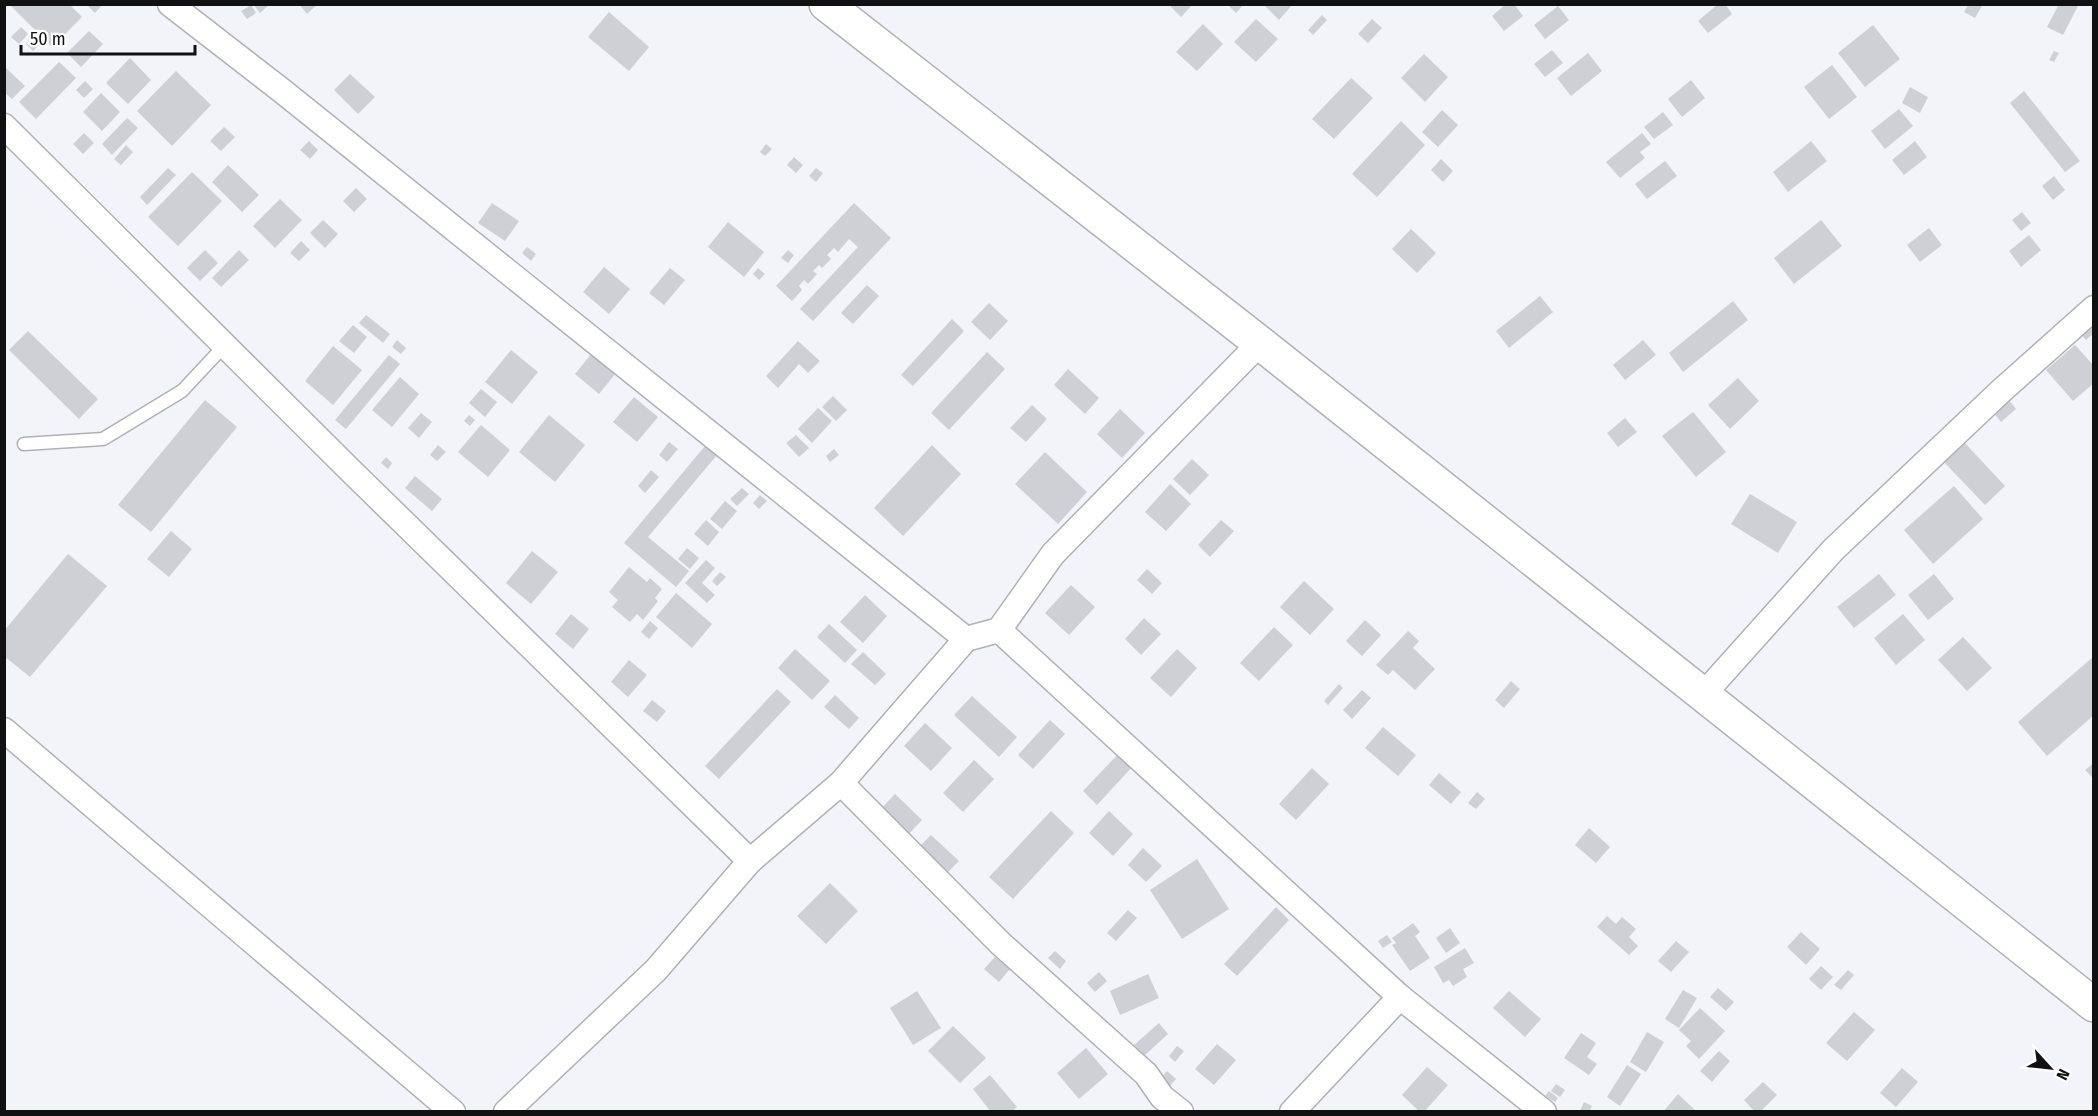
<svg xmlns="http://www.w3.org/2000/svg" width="2098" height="1116" font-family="'Fira Sans Condensed',sans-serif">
	<rect width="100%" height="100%" fill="#f3f4fa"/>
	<!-- building -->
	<g fill="#cfd0d6">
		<path d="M9 4H69L82 17 52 47Z"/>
		<path d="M86 4H103L95 13Z"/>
		<path d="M253 4H270L260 13Z"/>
		<path d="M299 4H318L307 14Z"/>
		<path d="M1168 4H1193L1181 17Z"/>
		<path d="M1227 4H1244L1236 13Z"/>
		<path d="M1263 4H1293L1279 20Z"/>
		<path d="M1506 4H1514L1523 16 1504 31 1492 16Z"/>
		<path d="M1718 4H1725L1732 14 1708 33 1698 21Z"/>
		<path d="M2059 4H2079L2063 35 2047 27Z"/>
		<path d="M251 5 256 13 247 19 241 11Z"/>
		<path d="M1968 5 1982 6 1975 18 1964 12Z"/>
		<path d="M1558 6 1569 20 1545 39 1534 25Z"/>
		<path d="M609 12 649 47 629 71 588 37Z"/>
		<path d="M1322 15 1327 20 1313 35 1308 30Z"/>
		<path d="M1256 19 1278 39 1256 62 1234 42Z"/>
		<path d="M1372 19 1382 28 1368 43 1358 34Z"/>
		<path d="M1203 24 1223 44 1197 71 1176 52Z"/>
		<path d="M1873 25 1900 59 1865 87 1838 53Z"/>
		<path d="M21 27 28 34 19 44 11 37Z"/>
		<path d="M89 31 103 44 81 67 67 53Z"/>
		<path d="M34 35 42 42 33 51 26 44Z"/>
		<path d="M1552 50 1563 63 1545 77 1534 64Z"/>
		<path d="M2054 51 2059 53 2054 62 2049 60Z"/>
		<path d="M1588 53 1602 71 1571 96 1557 78Z"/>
		<path d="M1424 54 1448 77 1425 102 1401 78Z"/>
		<path d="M130 58 151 80 128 104 106 83Z"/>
		<path d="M59 62 76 78 36 119 19 102Z"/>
		<path d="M1832 65 1857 97 1829 119 1804 87Z"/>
		<path d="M4 66 25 86 12 99 4 92Z"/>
		<path d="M176 71 211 105 172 146 137 111Z"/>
		<path d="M350 74 375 97 358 114 334 90Z"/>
		<path d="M1351 78 1373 98 1334 139 1312 119Z"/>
		<path d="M1691 80 1705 98 1682 117 1668 99Z"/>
		<path d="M85 81 93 89 84 98 76 90Z"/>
		<path d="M1910 87 1928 97 1920 113 1902 103Z"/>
		<path d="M2024 91 2080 161 2065 172 2010 103Z"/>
		<path d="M101 93 120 112 102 131 83 112Z"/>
		<path d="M1899 109 1913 126 1885 149 1871 131Z"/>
		<path d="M1442 110 1458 125 1438 147 1422 132Z"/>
		<path d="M1663 112 1673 125 1654 139 1644 127Z"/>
		<path d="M127 118 138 128 112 155 102 144Z"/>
		<path d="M1401 121 1425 145 1377 197 1352 174Z"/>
		<path d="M224 127 235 137 221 151 210 141Z"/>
		<path d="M84 133 94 143 83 154 73 144Z"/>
		<path d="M1642 133 1651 144 1640 152 1645 158 1620 178 1606 162Z"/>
		<path d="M309 141 318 150 310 159 300 150Z"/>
		<path d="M1811 141 1827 161 1788 192 1773 172Z"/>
		<path d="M1915 141 1927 157 1904 175 1892 160Z"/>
		<path d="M766 144 772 149 765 156 760 152Z"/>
		<path d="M126 145 133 152 121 165 114 159Z"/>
		<path d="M794 157 803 165 796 173 787 165Z"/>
		<path d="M1441 159 1453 171 1443 182 1431 170Z"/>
		<path d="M1665 161 1677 176 1647 199 1635 184Z"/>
		<path d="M228 165 259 195 242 212 212 182Z"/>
		<path d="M168 168 176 175 147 205 140 197Z"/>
		<path d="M816 168 823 173 816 182 809 176Z"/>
		<path d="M192 172 222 201 178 246 148 217Z"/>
		<path d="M2054 176 2065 190 2053 200 2042 186Z"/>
		<path d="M356 188 367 199 354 212 343 201Z"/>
		<path d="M280 199 302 220 275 248 253 226Z"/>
		<path d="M492 203 519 221 505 241 478 223Z"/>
		<path d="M854 203 891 238 813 321 800 309 858 247 849 239 838 252 834 248 827 255 831 259 822 268 819 265 813 271 817 274 808 284 804 280 799 286 802 290 792 301 776 286Z"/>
		<path d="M2022 212 2031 223 2021 231 2012 220Z"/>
		<path d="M323 220 338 234 325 248 310 233Z"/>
		<path d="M1821 220 1842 246 1794 284 1774 258Z"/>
		<path d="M728 222 764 252 744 277 708 247Z"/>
		<path d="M1929 228 1942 245 1920 262 1907 245Z"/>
		<path d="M1411 229 1436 253 1417 273 1392 249Z"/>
		<path d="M2029 235 2041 250 2021 267 2009 251Z"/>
		<path d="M301 241 310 250 299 261 290 253Z"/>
		<path d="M527 247 536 254 531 261 522 253Z"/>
		<path d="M205 250 218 263 200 281 187 268Z"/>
		<path d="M239 250 249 260 221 287 212 278Z"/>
		<path d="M788 250 794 255 788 263 781 258Z"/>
		<path d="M604 267 630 289 609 314 583 292Z"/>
		<path d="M670 268 685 280 664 305 649 293Z"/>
		<path d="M758 268 765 274 759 280 753 274Z"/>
		<path d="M867 285 879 296 853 324 841 313Z"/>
		<path d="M1540 296 1553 312 1509 348 1496 331Z"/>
		<path d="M1733 301 1748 320 1683 372 1669 353Z"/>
		<path d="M989 303 1008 321 990 340 971 322Z"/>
		<path d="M366 315 390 334 383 343 359 323Z"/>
		<path d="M952 319 964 331 913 386 901 375Z"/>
		<path d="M2090 322 2094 333 2086 340 2079 332Z"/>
		<path d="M353 325 367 337 354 353 339 341Z"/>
		<path d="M28 331 98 399 79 419 9 350Z"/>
		<path d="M397 340 406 348 401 354 392 347Z"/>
		<path d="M1643 340 1656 355 1625 380 1613 365Z"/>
		<path d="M798 341 820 361 808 373 799 364 778 388 766 376Z"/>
		<path d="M2075 345 2094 366V383L2073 401 2046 370Z"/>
		<path d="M333 346 362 370 333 405 305 381Z"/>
		<path d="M511 350 538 372 512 404 485 382Z"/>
		<path d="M987 352 1005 369 949 430 931 413Z"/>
		<path d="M592 353 616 373 599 394 575 374Z"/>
		<path d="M389 355 400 364 346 429 335 420Z"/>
		<path d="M1068 369 1099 398 1085 414 1054 385Z"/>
		<path d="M400 377 419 394 392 427 372 410Z"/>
		<path d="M1738 378 1759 401 1730 429 1708 405Z"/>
		<path d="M481 389 497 402 485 417 469 403Z"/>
		<path d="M833 396 847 410 836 421 822 407Z"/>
		<path d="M634 397 658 417 637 442 613 422Z"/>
		<path d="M2008 399 2016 409 2001 422 1993 412Z"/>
		<path d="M205 400 237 427 151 532 118 505Z"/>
		<path d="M1032 405 1047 419 1026 442 1010 428Z"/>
		<path d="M818 408 832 421 812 443 798 429Z"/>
		<path d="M1120 409 1145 433 1122 458 1097 434Z"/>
		<path d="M1693 412 1726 452 1696 477 1662 436Z"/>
		<path d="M421 413 432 422 419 438 408 428Z"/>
		<path d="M469 415 475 420 470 426 464 421Z"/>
		<path d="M549 415 585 445 555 482 519 452Z"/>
		<path d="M1625 418 1637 432 1618 447 1607 433Z"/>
		<path d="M481 425 510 450 488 477 458 452Z"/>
		<path d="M796 435 809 448 799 457 786 443Z"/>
		<path d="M1963 441 2005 486 1985 505 1943 461Z"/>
		<path d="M669 442 678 449 667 462 659 455Z"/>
		<path d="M438 445 446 452 437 461 430 455Z"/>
		<path d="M932 445 961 474 903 536 874 508Z"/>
		<path d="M705 446 717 455 648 537 689 571 676 587 624 543Z"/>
		<path d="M834 449 839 455 830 462 826 456Z"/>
		<path d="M1045 452 1087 492 1058 524 1015 484Z"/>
		<path d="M386 457 392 463 388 469 381 463Z"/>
		<path d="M1192 459 1209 475 1190 495 1173 479Z"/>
		<path d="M651 470 659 477 645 493 638 486Z"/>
		<path d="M415 476 442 499 432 511 405 488Z"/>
		<path d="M1170 484 1191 504 1166 531 1145 512Z"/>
		<path d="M1954 486 1983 519 1933 564 1904 530Z"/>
		<path d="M742 488 749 494 737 506 730 499Z"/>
		<path d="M1750 494 1797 522 1778 553 1731 524Z"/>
		<path d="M760 495 767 501 759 509 753 503Z"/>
		<path d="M725 501 737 511 722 529 710 519Z"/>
		<path d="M706 520 719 532 708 546 694 534Z"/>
		<path d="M1221 520 1234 531 1210 557 1198 545Z"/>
		<path d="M171 531 192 549 169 577 147 559Z"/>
		<path d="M687 548 699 558 690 569 678 559Z"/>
		<path d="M532 551 558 572 531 604 506 583Z"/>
		<path d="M68 554 107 586 30 677 4 656V631Z"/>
		<path d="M706 560 715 568 702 583 715 595 707 603 685 583Z"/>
		<path d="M629 567 647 582 650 578 662 589 655 598 658 601 643 620 637 614 630 622 612 607 618 600 609 592Z"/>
		<path d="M1147 569 1162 583 1152 594 1137 580Z"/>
		<path d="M720 572 726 577 717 586 712 581Z"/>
		<path d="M1879 574 1896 595 1854 628 1837 607Z"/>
		<path d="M1934 574 1954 599 1928 620 1908 595Z"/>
		<path d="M1304 581 1334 609 1310 635 1280 607Z"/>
		<path d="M1071 585 1095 607 1069 635 1045 613Z"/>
		<path d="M676 593 712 624 692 648 656 617Z"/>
		<path d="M865 595 887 616 863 643 840 622Z"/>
		<path d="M571 614 589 629 573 649 555 634Z"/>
		<path d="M1903 614 1925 640 1896 665 1874 638Z"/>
		<path d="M1144 618 1161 634 1141 655 1125 639Z"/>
		<path d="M1365 620 1381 635 1362 656 1346 641Z"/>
		<path d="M650 621 658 628 649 639 641 632Z"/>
		<path d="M829 624 857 650 845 663 817 637Z"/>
		<path d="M1274 627 1293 645 1259 681 1240 663Z"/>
		<path d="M1408 631 1419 641 1413 648 1435 669 1415 690 1393 670 1388 675 1376 665Z"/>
		<path d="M1963 637 1992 668 1967 691 1938 660Z"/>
		<path d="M795 649 830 681 812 700 778 668Z"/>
		<path d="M1177 649 1197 668 1171 697 1150 678Z"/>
		<path d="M863 652 886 674 875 685 851 664Z"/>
		<path d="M2094 656V715L2047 756 2018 722Z"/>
		<path d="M629 660 647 675 628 697 611 682Z"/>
		<path d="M1511 681 1520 689 1504 708 1495 700Z"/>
		<path d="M1339 684 1343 688 1328 705 1324 701Z"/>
		<path d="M777 689 791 702 719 779 705 766Z"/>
		<path d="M1362 690 1371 698 1352 719 1343 710Z"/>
		<path d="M835 695 859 718 849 729 824 707Z"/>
		<path d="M972 696 1017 737 999 757 954 715Z"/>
		<path d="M652 700 666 711 657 722 643 711Z"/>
		<path d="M1050 720 1065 734 1033 769 1018 755Z"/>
		<path d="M925 723 952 748 931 771 904 746Z"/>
		<path d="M1383 727 1416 755 1398 776 1365 748Z"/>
		<path d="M1120 752 1134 765 1097 805 1083 791Z"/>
		<path d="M974 760 994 779 963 812 943 793Z"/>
		<path d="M2094 763V779L2085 770Z"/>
		<path d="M1312 768 1329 784 1296 820 1279 804Z"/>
		<path d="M1439 773 1461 792 1451 804 1429 785Z"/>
		<path d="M1477 792 1485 799 1476 809 1468 803Z"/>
		<path d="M895 794 922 820 907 836 880 810Z"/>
		<path d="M1051 811 1074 833 1013 899 989 877Z"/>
		<path d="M1109 811 1133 834 1113 856 1089 833Z"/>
		<path d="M1589 828 1610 847 1596 863 1575 845Z"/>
		<path d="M931 835 959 861 948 872 921 845Z"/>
		<path d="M1143 848 1162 866 1146 882 1128 865Z"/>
		<path d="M1197 859 1229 909 1182 939 1150 890Z"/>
		<path d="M830 883 858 911 826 944 797 916Z"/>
		<path d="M1276 907 1289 920 1237 976 1224 964Z"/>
		<path d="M1128 910 1137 918 1116 941 1107 933Z"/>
		<path d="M1607 916 1616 924 1622 917 1636 929 1629 937 1638 946 1629 955 1597 927Z"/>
		<path d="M1413 923 1420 932 1415 936 1430 958 1410 971 1392 945 1396 943 1392 938Z"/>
		<path d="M1450 928 1460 943 1446 953 1436 938Z"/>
		<path d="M1801 932 1820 949 1806 965 1787 947Z"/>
		<path d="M1387 935 1392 942 1383 948 1378 941Z"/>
		<path d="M1676 941 1689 952 1671 972 1658 961Z"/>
		<path d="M1465 948 1474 963 1463 969 1467 977 1453 986 1449 980 1443 983 1434 967Z"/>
		<path d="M1055 951 1066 961 1060 969 1048 958Z"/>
		<path d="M995 957 1010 969 999 982 984 969Z"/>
		<path d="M1821 966 1833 977 1821 990 1809 979Z"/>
		<path d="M1848 970 1854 975 1841 990 1834 985Z"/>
		<path d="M1099 972 1107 981 1095 992 1087 983Z"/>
		<path d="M1148 974 1159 998 1120 1015 1110 991Z"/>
		<path d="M1718 988 1734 1002 1726 1011 1710 997Z"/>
		<path d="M1683 990 1697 998 1679 1028 1665 1019Z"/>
		<path d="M917 991 941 1028 913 1045 890 1008Z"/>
		<path d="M1509 991 1541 1019 1525 1037 1493 1008Z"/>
		<path d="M1700 1008 1725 1031 1699 1059 1686 1046 1691 1041 1679 1030Z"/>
		<path d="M1854 1012 1875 1030 1847 1061 1826 1043Z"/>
		<path d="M1159 1023 1168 1034 1144 1056 1134 1045Z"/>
		<path d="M953 1026 986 1058 960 1083 928 1051Z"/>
		<path d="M1647 1032 1664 1042 1646 1072 1630 1062Z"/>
		<path d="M1581 1033 1596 1043 1587 1057 1597 1064 1589 1075 1564 1058Z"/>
		<path d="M1217 1044 1236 1060 1214 1085 1195 1069Z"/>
		<path d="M1177 1046 1184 1051 1175 1062 1169 1056Z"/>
		<path d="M1086 1048 1108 1074 1079 1099 1057 1073Z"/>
		<path d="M1719 1051 1730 1061 1712 1082 1700 1071Z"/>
		<path d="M1627 1065 1641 1074 1620 1106 1607 1097Z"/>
		<path d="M1427 1067 1448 1085 1424 1112H1420L1402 1095Z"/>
		<path d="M1902 1068 1918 1082 1896 1107 1880 1093Z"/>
		<path d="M1167 1071 1176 1079 1169 1087 1160 1079Z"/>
		<path d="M990 1075 1017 1107 1011 1112H991L973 1089Z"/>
		<path d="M1763 1082 1777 1095 1760 1112H1755L1744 1100Z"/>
		<path d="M1556 1084 1565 1090 1560 1097 1551 1091Z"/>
		<path d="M1549 1091 1558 1098 1555 1102 1545 1096Z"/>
		<path d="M1678 1094 1697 1112H1663Z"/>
		<path d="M1584 1102 1592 1106 1589 1112 1580 1111Z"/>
	</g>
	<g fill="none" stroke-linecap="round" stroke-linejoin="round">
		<defs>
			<path id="service" d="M24 444 103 439 182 391 225 345"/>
			<g id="minor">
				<path d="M170 4 281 90 966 639"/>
				<path d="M4 126 351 471 750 861"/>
				<path d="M999 630 1400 997 1544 1112"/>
				<path d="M1702 696 1833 550 2001 391 2094 308"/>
				<path d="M4 730 453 1112"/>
				<path d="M841 783 1001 944 1146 1074 1162 1097 1181 1112"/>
				<path d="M506 1112 656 970 750 861 841 783 966 639 999 630 1053 554 1260 343"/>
				<path d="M1292 1112 1400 997"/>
			</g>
			<path id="trunk" d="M826 4 1260 343 2094 1005"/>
		</defs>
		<!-- service casing -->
		<use href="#service" stroke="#b0b1b7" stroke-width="15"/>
		<!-- minor casing -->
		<use href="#minor" stroke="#b0b1b7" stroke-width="27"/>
		<!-- trunk casing -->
		<use href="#trunk" stroke="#b0b1b7" stroke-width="36"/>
		<!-- service -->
		<use href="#service" stroke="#fff" stroke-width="12"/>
		<!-- minor -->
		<use href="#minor" stroke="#fff" stroke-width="24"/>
		<!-- trunk -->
		<use href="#trunk" stroke="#fff" stroke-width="33"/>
	</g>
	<!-- border -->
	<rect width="2098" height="1116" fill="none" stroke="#111113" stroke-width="12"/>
	<!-- north arrow -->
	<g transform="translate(2050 1068) rotate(117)" stroke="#ffffff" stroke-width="4.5" paint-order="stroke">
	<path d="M0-4.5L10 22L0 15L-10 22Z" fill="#111113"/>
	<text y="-9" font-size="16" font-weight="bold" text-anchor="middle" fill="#111113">N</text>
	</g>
	<!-- scale -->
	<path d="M21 45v9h174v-9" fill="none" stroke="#111113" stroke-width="3"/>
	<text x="30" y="45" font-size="18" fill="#111113" stroke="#ffffff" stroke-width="4.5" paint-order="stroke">50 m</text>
</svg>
